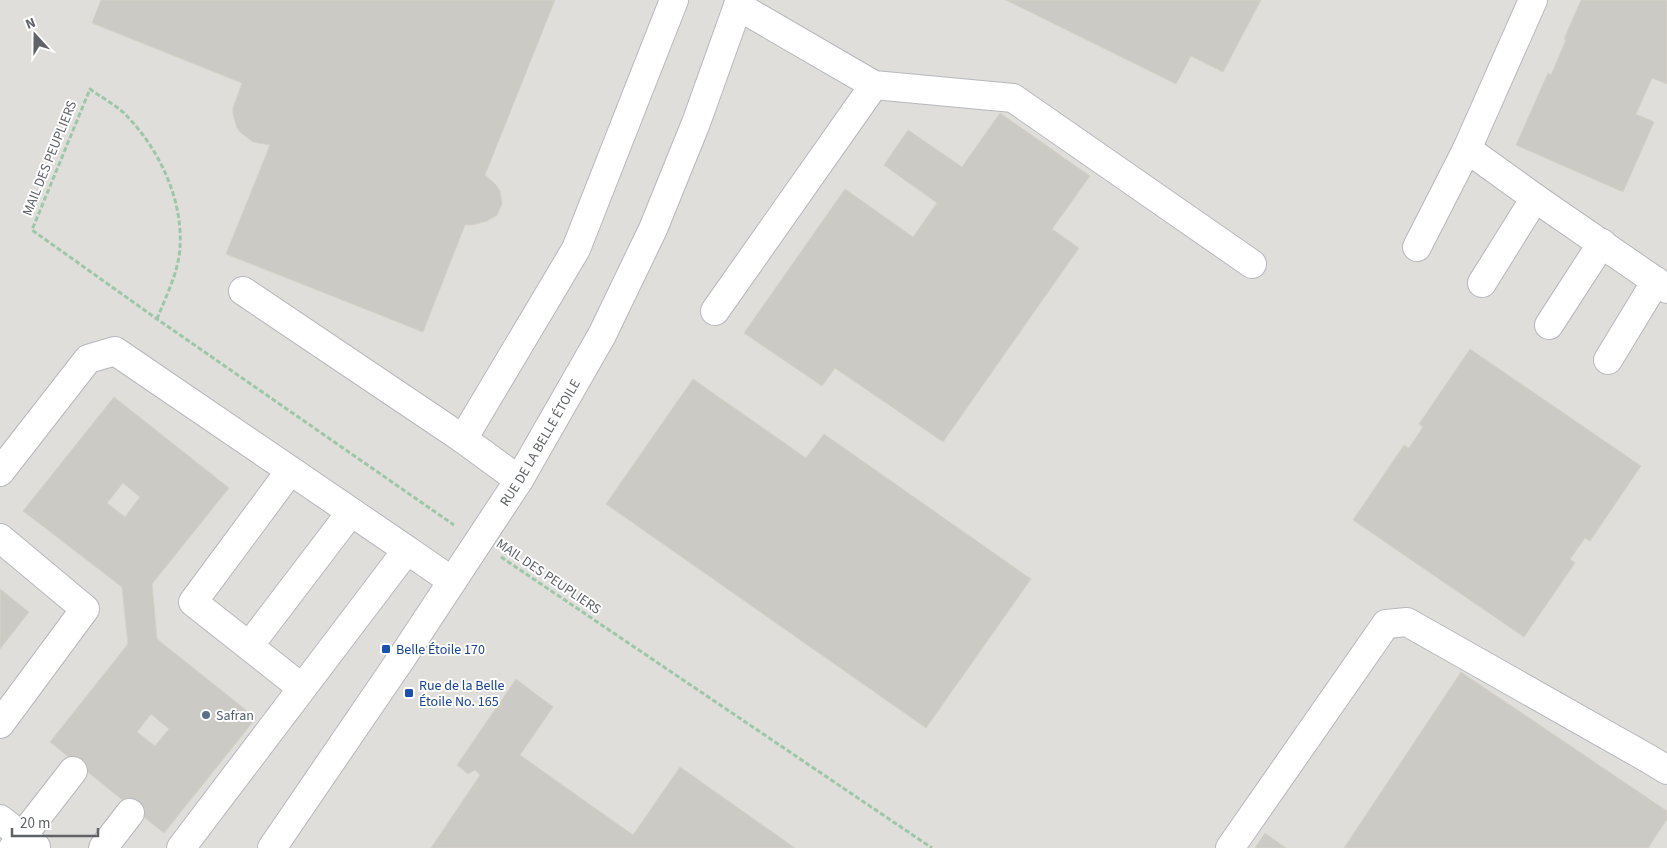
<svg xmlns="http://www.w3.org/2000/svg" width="1667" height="848" font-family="'Source Sans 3',sans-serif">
	<rect width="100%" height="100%" fill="#f1efe8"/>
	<!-- industrial -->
	<rect fill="#e0deda" x="0" y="0" width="1667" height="848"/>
	<!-- building -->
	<g fill="#cccac5" stroke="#d6d1c6" fill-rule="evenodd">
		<path d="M101 0H555L485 175 496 185 500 191 502 204 497 215 487 221 473 225H465L423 332 226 254 270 145 253 142 241 133 237 128 233 114V108L242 83 92 23Z"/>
		<path d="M1006 0H1261L1223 72 1191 56 1176 84Z"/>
		<path d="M1581 0H1667V84L1652 78 1636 114 1654 122 1623 192 1516 145 1548 73 1551 75 1566 40 1564 39Z"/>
		<path d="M1000 113 1090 176 1052 229 1079 248 943 442 835 368 822 386 744 333 845 189 913 237 937 203 884 165 908 130 962 167Z"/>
		<path d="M1470 349 1641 466 1590 541 1585 538 1570 559 1575 563 1524 637 1353 520 1404 445 1409 448 1423 427 1419 424Z"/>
		<path d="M693 379 806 458 824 434 1031 579 926 728 606 504Z"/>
		<path d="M114 397 229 488 152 584 157 639 256 718 164 833 50 742 128 644 122 587 23 511ZM123 483 140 497 125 517 107 503ZM151 714 169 729 155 746 137 732Z"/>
		<path d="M0 589 29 612 0 649Z"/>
		<path d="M1461 672 1667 811V819L1648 848H1344Z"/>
		<path d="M516 679 553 707 520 755 633 835 680 767 795 848H431L480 775 475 770 468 774 457 765Z"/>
		<path d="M1265 833 1286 848H1255Z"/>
	</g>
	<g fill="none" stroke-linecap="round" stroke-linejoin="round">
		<defs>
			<g id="minor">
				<path d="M1533 0 1467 149 1535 198 1667 289"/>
				<path d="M738 6 874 85 1013 98 1252 264"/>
				<path d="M1417 247 1467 149"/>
				<path d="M1482 283 1535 198"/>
				<path d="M243 291 463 439 519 480"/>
				<path d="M715 311 874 85"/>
				<path d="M1549 325 1602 243"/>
				<path d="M1608 360 1656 281"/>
				<path d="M463 439 576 249 674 0"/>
				<path d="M290 471 193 602 302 688"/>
				<path d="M0 472 88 359 115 351 407 550"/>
				<path d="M0 538 85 609 0 724"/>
				<path d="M249 646 351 512"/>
				<path d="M0 819 36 847"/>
				<path d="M13 848 73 771"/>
				<path d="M103 848 130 813"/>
				<path d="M181 848 407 550 452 581"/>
				<path id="s1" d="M272 848 401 659 519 480 602 335 653 229 696 123 740 0"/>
				<path d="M1230 848 1386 624 1407 622 1649 759 1667 770"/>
			</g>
		</defs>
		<!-- minor casing -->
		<use href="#minor" stroke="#b5b8bc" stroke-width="30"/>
		<!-- path -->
		<g stroke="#9cc7a9" stroke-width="3" stroke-dasharray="5 2.5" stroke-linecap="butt">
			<path d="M157 319C166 296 179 271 180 247 183 198 158 147 124 113 114 104 101 97 90 89L32 230 157 319 454 525"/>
			<path d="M501 557 932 848"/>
		</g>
		<!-- minor -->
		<use href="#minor" stroke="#fff" stroke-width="28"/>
	</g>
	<!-- markers -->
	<g fill="#1a4fb4" stroke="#fff" stroke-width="2">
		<rect x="381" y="644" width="10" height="10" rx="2.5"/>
		<rect x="404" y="688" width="10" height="10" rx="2.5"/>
	</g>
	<circle fill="#5c6f8a" stroke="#fff" stroke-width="2" cx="206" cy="715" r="5"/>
	<g text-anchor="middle" stroke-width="4" stroke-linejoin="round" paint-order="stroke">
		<!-- street labels -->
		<g font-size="14" fill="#5f6368" stroke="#fff">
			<text transform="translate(49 158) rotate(-68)" y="5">MAIL DES PEUPLIERS</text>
			<text dy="5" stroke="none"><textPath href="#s1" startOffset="486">RUE DE LA BELLE ÉTOILE</textPath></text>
			<text transform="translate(549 576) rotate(34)" y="5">MAIL DES PEUPLIERS</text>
		</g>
		<!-- transit labels -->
		<g font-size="14" fill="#164399" stroke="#fff" text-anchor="start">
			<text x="396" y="654">Belle Étoile 170</text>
			<text x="419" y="690">Rue de la Belle<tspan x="419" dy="16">Étoile No. 165</tspan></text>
		</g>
		<!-- service labels -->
		<g font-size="14" fill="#4e5e75" stroke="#fff" text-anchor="start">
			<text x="216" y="720">Safran</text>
		</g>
	</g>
	<!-- north arrow -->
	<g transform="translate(35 35) rotate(339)" stroke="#ffffff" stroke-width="4" paint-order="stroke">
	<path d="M0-4L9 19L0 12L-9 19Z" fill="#5f6368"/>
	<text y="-8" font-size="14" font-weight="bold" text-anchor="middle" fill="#5f6368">N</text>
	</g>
	<!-- scale -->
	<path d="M12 828v8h86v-8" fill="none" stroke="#5f6368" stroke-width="2.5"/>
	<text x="20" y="828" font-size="15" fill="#5f6368" stroke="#ffffff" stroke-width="4" paint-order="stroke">20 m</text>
</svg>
